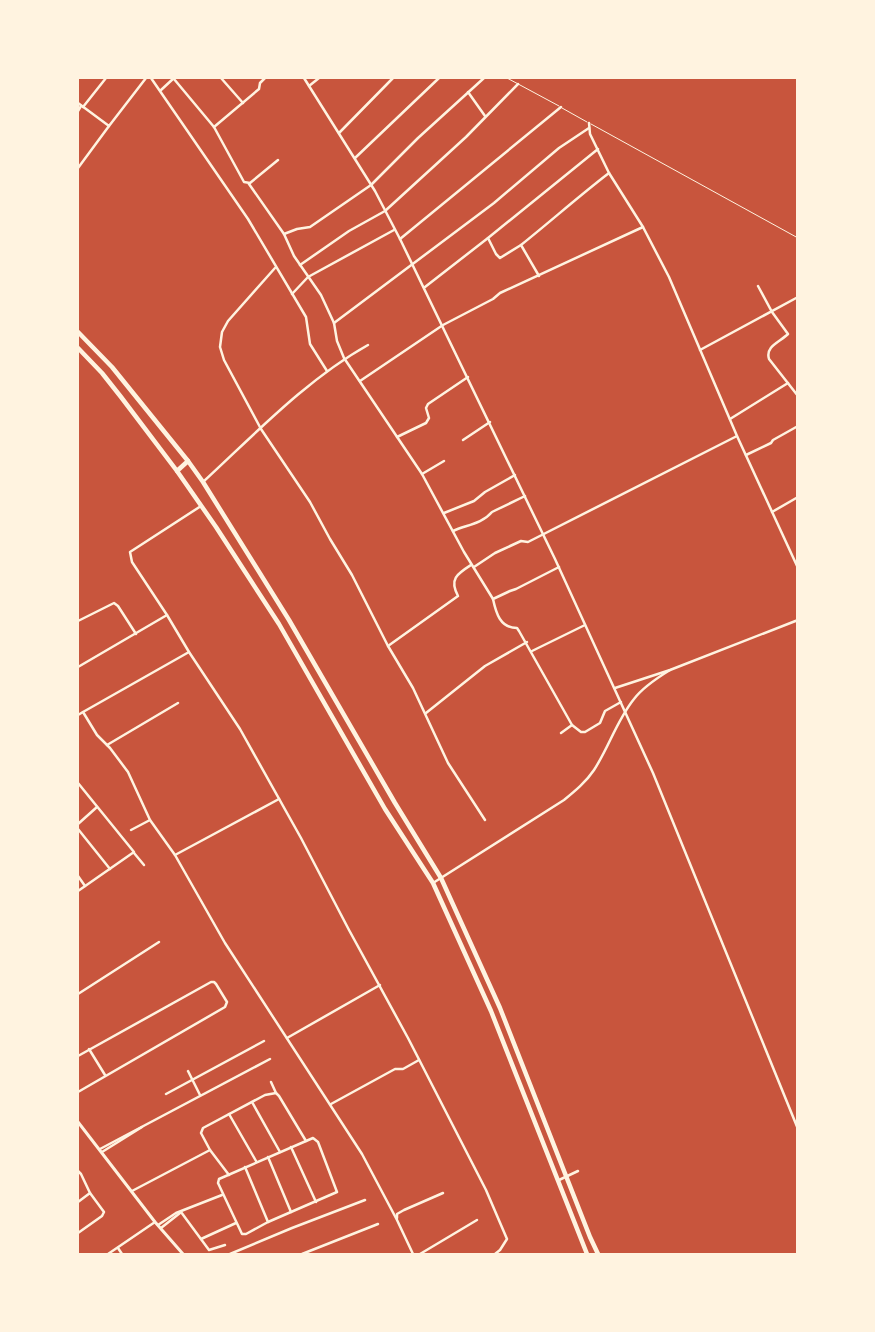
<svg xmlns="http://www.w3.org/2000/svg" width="875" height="1332" font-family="'Noto Serif',serif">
	<rect width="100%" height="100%" fill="#c8553d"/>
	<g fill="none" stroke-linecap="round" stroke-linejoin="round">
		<!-- service -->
		<g stroke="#fff3e0" stroke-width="1">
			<path d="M507 78 559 106"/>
			<path d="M562 108 587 122"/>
			<path d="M591 124 798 238"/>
		</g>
		<!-- minor -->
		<g stroke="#fff3e0" stroke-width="2.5">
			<path d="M151 78 248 219 306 317 310 344 327 371"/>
			<path d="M221 78 243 103"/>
			<path d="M304 78 375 191 400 239 555 559 653 773 798 1129"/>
			<path d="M174 79 214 127 244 182 250 183 278 160"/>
			<path d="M309 86 319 78"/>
			<path d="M161 90 174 78"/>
			<path d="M468 92 485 116"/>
			<path d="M78 103 109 126 146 78"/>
			<path d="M83 107 106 78"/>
			<path d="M78 111 81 106"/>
			<path d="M589 123 590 134 609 173 643 227 669 277 737 436 798 568"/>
			<path d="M214 127 259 89 260 83 265 78"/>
			<path d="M339 133 393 78"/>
			<path d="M355 158 439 78"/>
			<path d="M78 168 109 126"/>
			<path d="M249 184 284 234 294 256 321 295 334 323 337 341 344 358 422 474 464 552 493 599"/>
			<path d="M284 234 297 229 310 227 371 185 418 138 484 78"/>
			<path d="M488 238 496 254 500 258 521 245"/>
			<path d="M400 239 561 107"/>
			<path d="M300 265 349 231 385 211 466 137 518 84"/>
			<path d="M275 268 228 321 222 332 220 347 224 360 261 429 310 502 330 539 352 575 388 646 413 688 448 763 485 820"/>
			<path d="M539 276 521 245C551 221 579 196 609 173"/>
			<path d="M758 286 772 312 788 334C780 342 765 346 769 359L798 396"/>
			<path d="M425 287 488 238 598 149"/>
			<path d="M292 294 308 277 394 230"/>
			<path d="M334 323 494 203 559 148 589 128"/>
			<path d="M700 350 798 297"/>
			<path d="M360 381 443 325 493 299 500 293 643 227"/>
			<path d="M730 419 788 383"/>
			<path d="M397 437 426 423 429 418 426 408 428 404 468 377"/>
			<path d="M463 440 490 422"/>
			<path d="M746 455 771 443 773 440 798 426"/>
			<path d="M422 474 444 461"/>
			<path d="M203 482C254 435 307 379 368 345"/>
			<path d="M201 506 130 552 132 562 167 615 189 652 240 729 301 838 349 930 408 1038 486 1190 507 1239 500 1250 495 1254"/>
			<path d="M772 512 798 497"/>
			<path d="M444 513 474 501 485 492 515 475"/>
			<path d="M453 531C466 525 482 524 492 512L525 496"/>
			<path d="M474 567 495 553 521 541 528 542 737 436"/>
			<path d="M559 567 516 589 510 591 493 599C496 613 500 628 517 628L519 631 572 725 581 732H585L600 723 605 711 621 702"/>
			<path d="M78 621 114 603 118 606 136 634"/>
			<path d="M388 646 458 596C449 579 457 574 471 565"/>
			<path d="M532 651 585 625"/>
			<path d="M189 652 83 712 97 735 110 748 128 772 150 820 175 855 225 943 362 1154 397 1220 413 1254"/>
			<path d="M78 667 167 615"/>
			<path d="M615 688 670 670 798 620"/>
			<path d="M426 713 485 666 527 642"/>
			<path d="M78 715 83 712"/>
			<path d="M561 733 572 725"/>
			<path d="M107 745 178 703"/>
			<path d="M78 783 134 852 78 891"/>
			<path d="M78 824 97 807"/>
			<path d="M78 829 110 869"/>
			<path d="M131 830 150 820"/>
			<path d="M134 853 144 865"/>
			<path d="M175 855 279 799"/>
			<path d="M78 876 85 886"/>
			<path d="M433 883 564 800C575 791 586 782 594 770 609 747 617 720 634 699 643 687 657 678 670 670"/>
			<path d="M78 994 159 942"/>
			<path d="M287 1038 380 985"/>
			<path d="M89 1049 105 1075"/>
			<path d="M78 1056 211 982H214L216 984 227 1002 225 1007 78 1092"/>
			<path d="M188 1071 200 1095"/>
			<path d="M271 1082 276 1093"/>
			<path d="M166 1094 264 1041"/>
			<path d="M252 1102 280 1152"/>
			<path d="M331 1104 395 1069H403L419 1060"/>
			<path d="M229 1114 256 1161"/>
			<path d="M313 1138 318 1142 337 1192 268 1222 246 1234H242L218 1183 219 1179Z"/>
			<path d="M291 1147 316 1202"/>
			<path d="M100 1149 270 1059"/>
			<path d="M210 1150 229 1175"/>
			<path d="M102 1152 142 1127"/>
			<path d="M268 1157 291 1212"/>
			<path d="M245 1167 268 1222"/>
			<path d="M78 1171 81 1174 90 1193"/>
			<path d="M559 1180 578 1171"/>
			<path d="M132 1191 210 1150 201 1133 203 1128 265 1095 276 1093 279 1096 306 1141"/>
			<path d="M78 1202 90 1193 104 1212 102 1216 78 1233"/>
			<path d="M181 1212 209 1250 225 1245"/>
			<path d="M397 1218V1214L404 1210 443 1193"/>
			<path d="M158 1225 176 1213 222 1195"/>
			<path d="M161 1228 180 1213"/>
			<path d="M201 1239 236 1223"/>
			<path d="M118 1248 122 1254"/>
			<path d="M108 1254 155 1222"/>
			<path d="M230 1254 292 1228 365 1200"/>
			<path d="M302 1254 378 1224"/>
			<path d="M420 1254 477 1220"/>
		</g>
		<!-- tertiary -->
		<path stroke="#fff3e0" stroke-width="3" d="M78 1122 155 1222 183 1254"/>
		<!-- trunk -->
		<g stroke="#fff3e0" stroke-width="4.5">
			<path d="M78 332 112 367 188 461 203 482 289 620 395 803 441 878 500 1008 590 1237 598 1254"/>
			<path d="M78 348 102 373 121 397 177 471 216 527 279 624 385 809 433 883 491 1011 587 1254"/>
			<path d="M177 471 188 461"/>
		</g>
	</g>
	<!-- border -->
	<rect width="875" height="1332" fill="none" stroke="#fff3e0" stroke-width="158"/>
</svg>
